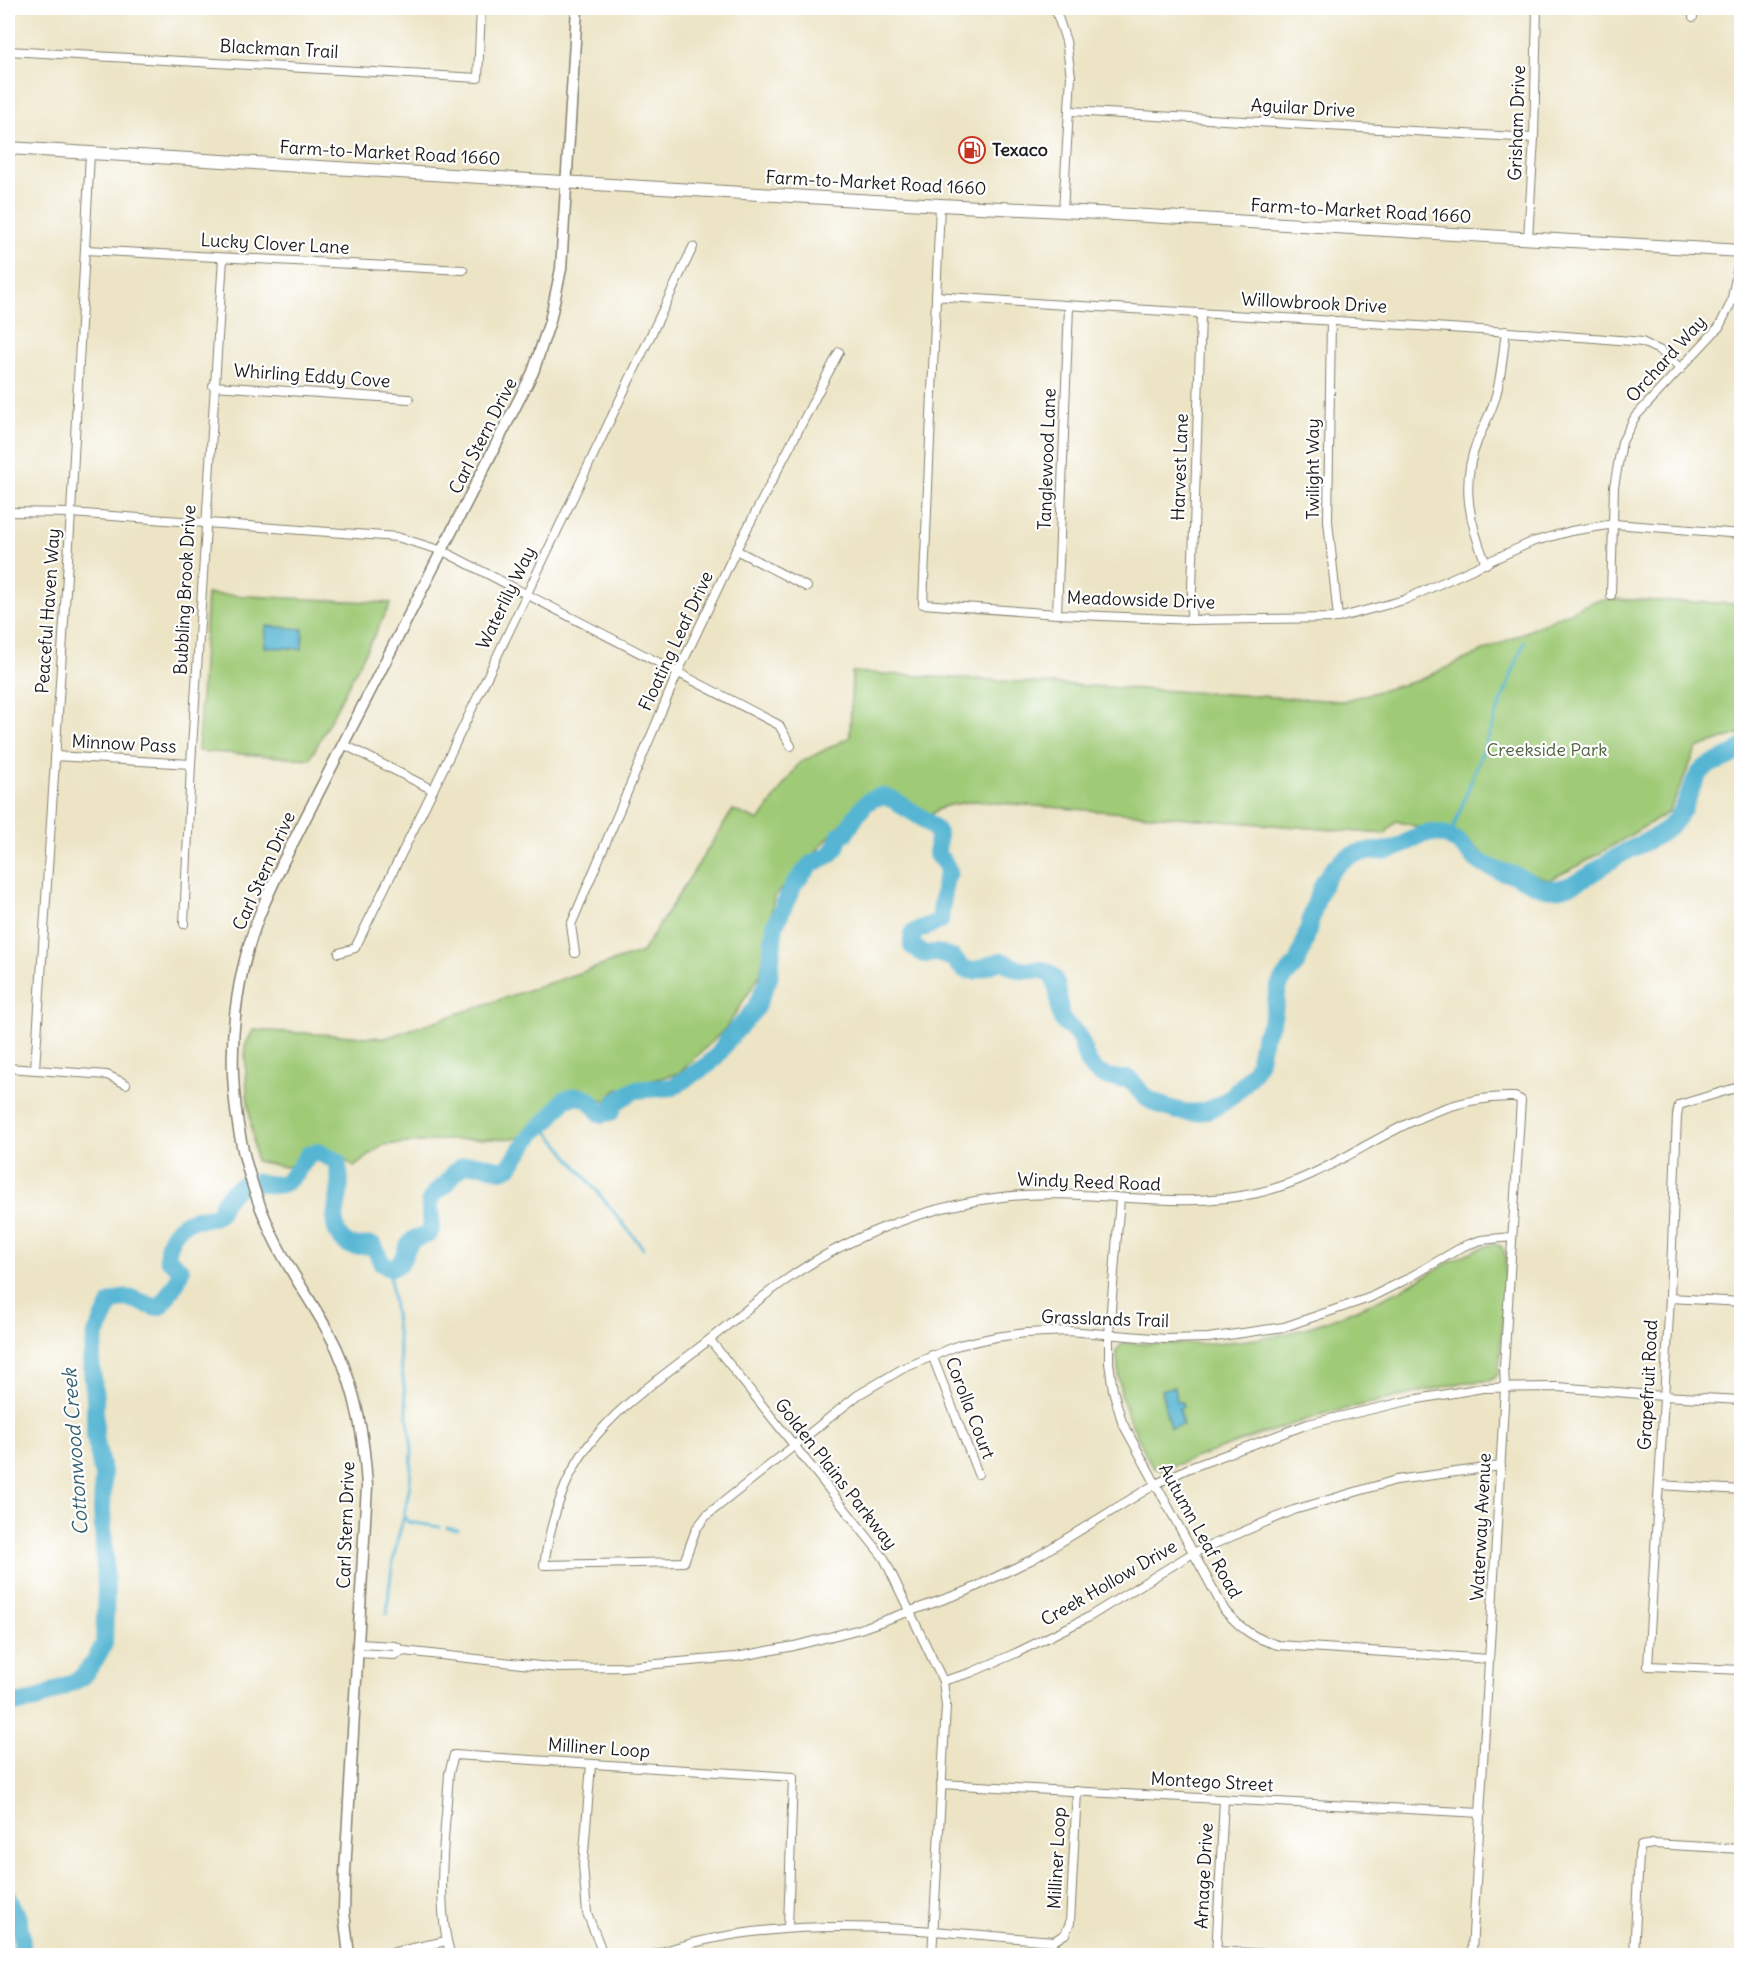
<svg xmlns="http://www.w3.org/2000/svg" width="1749" height="1963" font-family="Delius,sans-serif">
	<rect width="100%" height="100%" fill="#fff"/>
	<filter id="ink" filterUnits="userSpaceOnUse"><feTurbulence type="fractalNoise" baseFrequency=".0167" numOctaves="2"/><feDisplacementMap in="SourceGraphic" scale="12" xChannelSelector="R" yChannelSelector="G"/><feConvolveMatrix kernelMatrix="1 2 1 2 8 2 1 2 1" color-interpolation-filters="sRGB"/></filter>
	<filter id="wash" filterUnits="userSpaceOnUse"><feTurbulence type="fractalNoise" baseFrequency=".008" numOctaves="4" result="noise"/><feDisplacementMap in="SourceGraphic" scale="24" xChannelSelector="R" yChannelSelector="G"/><feGaussianBlur stdDeviation="1.35" result="paint"/><feColorMatrix in="noise" values="0 0 0 0 0 0 0 0 0 0 0 0 0 0 0 0 0 1.4 0 .05"/><feComposite in="paint" operator="in"/></filter>
	<g filter="url(#wash)">
		<rect width="100%" height="100%" fill="#ece4c5"/>
		<!-- green -->
		<g fill="#9fca76" stroke="#5e7349" stroke-width="1.5">
			<path d="M207 594 391 603 310 759 198 751Z"/>
			<path d="M1610 599 1741 604V733L1697 748 1669 812 1580 865 1549 880 1491 861 1460 833 1423 828 1396 821 1385 834 974 801 945 806 931 814 876 790 852 812 774 897 760 975 726 1028 679 1073 616 1090 605 1102 578 1088 558 1096 546 1114 522 1138 445 1140 383 1145 354 1167 336 1153 310 1147 296 1165 285 1167 256 1161 247 1094 245 1046 253 1030 385 1038 642 952 733 810 759 821 799 763 850 737 852 672 1342 701 1417 681 1594 601Z"/>
			<path d="M1493 1244 1501 1246 1506 1256 1499 1372 1495 1378 1489 1381 1465 1382 1327 1413 1256 1436 1161 1470 1154 1468 1150 1463 1128 1416 1121 1394 1116 1350 1124 1343C1175 1345 1225 1345 1275 1336 1313 1328 1351 1312 1387 1296 1422 1280 1455 1255 1493 1244Z"/>
		</g>
		<!-- water -->
		<g fill="#54b5d3" stroke="#386878" stroke-width="1.5">
			<path d="M266 626 303 629 302 649 265 647Z"/>
			<path d="M1174 1387 1177 1402H1182L1183 1407 1179 1408 1183 1425 1170 1428 1161 1390Z"/>
		</g>
		<g fill="none" stroke-linecap="round" stroke-linejoin="round">
			<!-- stream -->
			<g stroke="#54b5d3" stroke-width="3">
				<path d="M1450 837 1524 642"/>
				<path d="M543 1125 643 1248"/>
				<path d="M389 1268 412 1450 410 1484 404 1516 408 1522 440 1527"/>
				<path d="M447 1528 458 1530"/>
				<path d="M387 1614C389 1579 394 1548 404 1516"/>
			</g>
			<!-- river -->
			<g stroke="#54b5d3" stroke-width="18">
				<path d="M8 1701 19 1703 36 1700 81 1678 94 1662 104 1644 106 1588 102 1510 103 1476 95 1437V1399L91 1360 96 1334 111 1303 123 1298 133 1299 154 1307 161 1306 177 1281 181 1270 168 1259C166 1241 176 1223 196 1219 205 1218 211 1219 219 1214 224 1195 241 1180 261 1183 269 1184 276 1187 284 1183 295 1177 302 1163 309 1154L318 1152 337 1161C339 1172 341 1183 339 1194 336 1211 329 1231 346 1243 354 1249 365 1244 374 1246L381 1262 389 1268C407 1266 402 1248 414 1239 418 1237 425 1236 429 1234 435 1223 428 1214 430 1202 432 1193 439 1190 445 1185 450 1181 452 1174 457 1170 470 1159 488 1167 502 1170L509 1167 533 1133 549 1119 565 1099 577 1096 588 1099 601 1114 611 1112 616 1102 635 1090 673 1087 709 1064 719 1053 726 1042 755 1009 769 978 775 925 794 884 811 864 829 855 836 847 840 835 845 833C856 819 866 790 889 798 896 800 902 806 909 810 921 817 930 822 938 833L937 855 944 862 949 872 945 881 940 921 918 930 912 934V946L924 954 937 953 953 958 963 969 973 971 1001 961C1007 963 1012 967 1018 969 1029 974 1042 964 1052 976 1061 988 1057 1004 1061 1017 1064 1025 1071 1028 1076 1033 1081 1038 1083 1048 1085 1055 1092 1076 1109 1079 1129 1079 1137 1085 1140 1094 1148 1099 1181 1117 1209 1119 1236 1092 1245 1083 1253 1075 1258 1063 1260 1056 1261 1048 1263 1040 1264 1034 1268 1030 1271 1024 1276 1011 1275 995 1280 984 1284 976 1292 970 1297 963 1300 954 1304 946 1306 937 1315 908 1319 871 1350 856 1363 849 1377 852 1390 850 1409 846 1416 829 1441 834 1457 837 1465 850 1477 860 1489 869 1501 871 1514 875 1531 881 1542 892 1561 888 1584 883 1604 863 1625 852 1644 842 1663 836 1677 818 1690 803 1689 780 1706 767 1711 763 1720 761 1726 758 1732 755 1737 751 1742 748"/>
				<path d="M8 1896 17 1915 21 1932 23 1956"/>
			</g>
		</g>
	</g>
	<g filter="url(#ink)">
		<g fill="none" stroke-linecap="round" stroke-linejoin="round">
			<defs>
				<g id="minor">
					<path d="M1055 8 1066 41 1071 76 1063 211"/>
					<path d="M1693 17 1694 8"/>
					<path d="M8 51 478 78 481 8"/>
					<path d="M1071 111 1534 138"/>
					<path d="M940 205 923 604 1057 614 1191 620 1338 618 1404 600 1532 542 1571 531 1614 524 1742 534"/>
					<path d="M1528 239 1534 138 1537 8"/>
					<path d="M86 250 463 270"/>
					<path d="M936 296C1171 314 1407 322 1642 342L1661 351 1681 369"/>
					<path d="M1331 320 1328 521 1338 618"/>
					<path d="M213 386 409 399"/>
					<path d="M8 512 71 513 397 537 443 551 779 725 791 746"/>
					<path d="M736 550 807 587"/>
					<path d="M1486 564C1470 524 1460 484 1477 442 1483 426 1492 412 1496 395 1502 374 1503 352 1506 331"/>
					<path d="M1611 595 1614 487 1622 442 1635 417 1719 327 1731 303 1741 251"/>
					<path d="M1057 614 1069 306"/>
					<path d="M1191 620 1201 315"/>
					<path d="M343 744 433 790"/>
					<path d="M55 756 191 764"/>
					<path d="M184 924 191 764 223 258"/>
					<path d="M339 953 355 948 433 790 693 247"/>
					<path d="M575 953 571 925 678 672 736 550 839 352"/>
					<path d="M8 1068 107 1075 126 1084"/>
					<path d="M35 1069 71 513 90 154"/>
					<path d="M1742 1086 1679 1105 1677 1115 1670 1298 1648 1666 1742 1670"/>
					<path d="M1120 1199 1109 1334V1363L1113 1390 1122 1422 1225 1611C1243 1630 1253 1638 1278 1645L1490 1659"/>
					<path d="M1670 1298 1742 1302"/>
					<path d="M710 1340 884 1558 943 1681 946 1706 932 1956"/>
					<path d="M932 1355 978 1474"/>
					<path d="M1659 1485 1742 1490"/>
					<path d="M358 1644 395 1646 404 1651 558 1668 623 1667 736 1657 794 1646 860 1629 967 1591 1033 1559 1154 1485 1187 1469 1308 1424 1412 1400 1483 1388 1558 1387 1663 1396 1742 1400"/>
					<path d="M357 1653 394 1655 404 1651"/>
					<path d="M943 1681 970 1673 1016 1653 1087 1618 1193 1553 1294 1510 1396 1480 1501 1466"/>
					<path d="M591 1764 583 1865 587 1913 604 1956"/>
					<path d="M941 1784 1481 1813"/>
					<path d="M1217 1951 1308 1956"/>
					<path d="M376 1956 446 1941"/>
					<path d="M451 1956C434 1903 446 1828 449 1773L454 1755 793 1777 788 1928"/>
					<path d="M650 1956C782 1909 918 1931 1054 1941L1065 1934 1070 1923 1077 1791"/>
					<path d="M1216 1956 1224 1799"/>
					<path d="M1470 1956 1472 1951 1505 1388 1504 1367 1521 1100 1515 1097C1414 1094 1349 1173 1257 1193 1172 1212 1087 1186 1002 1197 925 1206 846 1237 783 1282 753 1303 725 1328 696 1350 659 1379 616 1408 588 1446 563 1479 550 1525 544 1565L684 1562 696 1529 707 1515 858 1395 902 1369 959 1345 996 1337 1026 1333 1068 1331 1165 1339 1208 1338 1284 1327 1369 1298 1405 1280 1464 1246 1481 1240 1512 1237"/>
					<path d="M1634 1956 1639 1854 1641 1846 1653 1844 1742 1849"/>
				</g>
				<path id="tertiary" d="M349 1956 344 1912 345 1873 367 1486C364 1437 357 1395 337 1349 318 1308 288 1272 270 1230 225 1131 220 1018 259 916 266 898 275 880 283 862L533 372 550 321 561 269 577 8"/>
				<path id="secondary" d="M8 148 940 205 1063 211 1742 251"/>
			</defs>
			<!-- minor casing -->
			<use href="#minor" stroke="#848070" stroke-width="10"/>
			<!-- tertiary casing -->
			<use href="#tertiary" stroke="#848070" stroke-width="13"/>
			<!-- secondary casing -->
			<use href="#secondary" stroke="#848070" stroke-width="14"/>
			<!-- minor -->
			<use href="#minor" stroke="#fff" stroke-width="8"/>
			<!-- tertiary -->
			<use href="#tertiary" stroke="#fff" stroke-width="10"/>
			<!-- secondary -->
			<use href="#secondary" stroke="#fff" stroke-width="12"/>
		</g>
	</g>
	<!-- icons -->
	<defs>
		<symbol id="fuel-ring" viewBox="-11 -11 22 22"><circle r="9.5" fill="#fff" stroke="#c8321e" stroke-width="1.5"/><path d="M-5.5-6h7V0h2V4h1.3V-2.5L3-4.5l.8-.8L6-3V5H2.5V1h-1V6h-7ZM-4.2-4.7v3.2H.2V-4.7Z" fill="#c8321e"/></symbol>
	</defs>
	<g fill-rule="evenodd">
		<use href="#fuel-ring" x="957" y="135" width="30" height="30"/>
	</g>
	<g text-anchor="middle" stroke-width="4.5" stroke-linejoin="round" paint-order="stroke">
		<!-- street labels -->
		<g font-size="18" fill="#1c1c1c" stroke="#fff">
			<text transform="translate(279 49) rotate(3)" y="6">Blackman Trail</text>
			<text transform="translate(1303 108) rotate(3)" y="6">Aguilar Drive</text>
			<text transform="translate(1517 123) rotate(-88)" y="6">Grisham Drive</text>
			<text transform="translate(390 153) rotate(3)" y="6">Farm-to-Market Road 1660</text>
			<text transform="translate(876 183) rotate(3)" y="6">Farm-to-Market Road 1660</text>
			<text transform="translate(1361 211) rotate(3)" y="6">Farm-to-Market Road 1660</text>
			<text transform="translate(275 244) rotate(3)" y="6">Lucky Clover Lane</text>
			<text transform="translate(1314 303) rotate(3)" y="6">Willowbrook Drive</text>
			<text transform="translate(1666 359) rotate(-48)" y="6">Orchard Way</text>
			<text transform="translate(312 376) rotate(4)" y="6">Whirling Eddy Cove</text>
			<text transform="translate(483 436) rotate(-63)" y="6">Carl Stern Drive</text>
			<text transform="translate(1047 459) rotate(-88)" y="6">Tanglewood Lane</text>
			<text transform="translate(1180 467) rotate(-88)" y="6">Harvest Lane</text>
			<text transform="translate(1313 469) rotate(-90)" y="6">Twilight Way</text>
			<text transform="translate(185 590) rotate(-87)" y="6">Bubbling Brook Drive</text>
			<text transform="translate(506 598) rotate(-64)" y="6">Waterlily Way</text>
			<text transform="translate(1141 600) rotate(2)" y="6">Meadowside Drive</text>
			<text transform="translate(48 611) rotate(-86)" y="6">Peaceful Haven Way</text>
			<text transform="translate(676 641) rotate(-65)" y="6">Floating Leaf Drive</text>
			<text transform="translate(124 744) rotate(3)" y="6">Minnow Pass</text>
			<text transform="translate(264 871) rotate(-66)" y="6">Carl Stern Drive</text>
			<text transform="translate(1089 1182) rotate(2)" y="6">Windy Reed Road</text>
			<text transform="translate(1105 1319) rotate(2)" y="6">Grasslands Trail</text>
			<text transform="translate(1648 1385) rotate(-87)" y="6">Grapefruit Road</text>
			<text transform="translate(970 1408) rotate(69)" y="6">Corolla Court</text>
			<text transform="translate(836 1474) rotate(52)" y="6">Golden Plains Parkway</text>
			<text transform="translate(346 1525) rotate(-88)" y="6">Carl Stern Drive</text>
			<text transform="translate(1481 1527) rotate(-87)" y="6">Waterway Avenue</text>
			<text transform="translate(1200 1531) rotate(61)" y="6">Autumn Leaf Road</text>
			<text transform="translate(1109 1583) rotate(-30)" y="6">Creek Hollow Drive</text>
			<text transform="translate(599 1748) rotate(4)" y="6">Milliner Loop</text>
			<text transform="translate(1212 1782) rotate(3)" y="6">Montego Street</text>
			<text transform="translate(1057 1858) rotate(-87)" y="6">Milliner Loop</text>
			<text transform="translate(1204 1876) rotate(-87)" y="6">Arnage Drive</text>
		</g>
		<!-- poi labels -->
		<g font-size="18" font-weight="bold" fill="#1c1c1c" stroke="#fff" text-anchor="start">
			<text x="992" y="156">Texaco</text>
		</g>
		<!-- park labels -->
		<g font-size="18" fill="#506240" stroke="#fff">
			<text x="1547" y="756">Creekside Park</text>
		</g>
		<!-- water labels -->
		<g font-size="20" font-style="italic" fill="#35616e" stroke="#fff">
			<text transform="translate(75 1452) rotate(-94)" y="7">Cottonwood Creek</text>
		</g>
	</g>
	<!-- margin -->
	<rect width="1749" height="1963" fill="none" stroke="#fff" stroke-width="30"/>
</svg>
